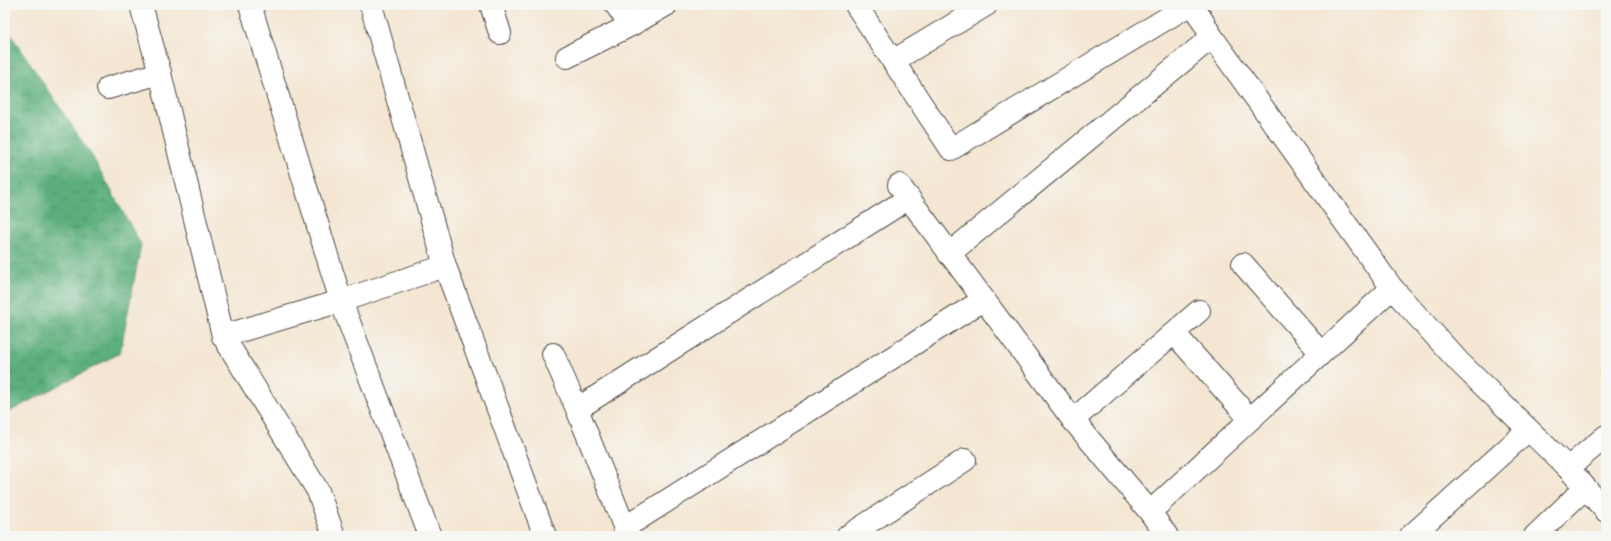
<svg xmlns="http://www.w3.org/2000/svg" width="1611" height="541" font-family="Delius,sans-serif">
	<defs>
		<pattern id="forest-crowns" width="20" height="18" patternUnits="userSpaceOnUse"><rect width="20" height="18" fill="#5caf7b"/><path d="M2 6a3 3 0 1 1 6 0M12 15a3 3 0 1 1 6 0" fill="none" stroke="#4c8f65"/></pattern>
	</defs>
	<rect width="100%" height="100%" fill="#f6f6f2"/>
	<filter id="ink" filterUnits="userSpaceOnUse"><feTurbulence type="fractalNoise" baseFrequency=".025" numOctaves="2"/><feDisplacementMap in="SourceGraphic" scale="8" xChannelSelector="R" yChannelSelector="G"/><feConvolveMatrix kernelMatrix="1 2 1 2 8 2 1 2 1" color-interpolation-filters="sRGB"/></filter>
	<filter id="wash" filterUnits="userSpaceOnUse"><feTurbulence type="fractalNoise" baseFrequency=".012" numOctaves="4" result="noise"/><feDisplacementMap in="SourceGraphic" scale="16" xChannelSelector="R" yChannelSelector="G"/><feGaussianBlur stdDeviation="0.9" result="paint"/><feColorMatrix in="noise" values="0 0 0 0 0 0 0 0 0 0 0 0 0 0 0 0 0 1.4 0 .05"/><feComposite in="paint" operator="in"/></filter>
	<g filter="url(#wash)">
		<rect width="100%" height="100%" fill="#f4e6d2"/>
		<!-- forest -->
		<path fill="url(#forest-crowns)" stroke="#446d53" d="M5 26 92 156 141 245 120 353 5 414Z"/>
	</g>
	<g filter="url(#ink)">
		<g fill="none" stroke-linecap="round" stroke-linejoin="round">
			<defs>
				<g id="minor">
					<path d="M141 5 160 73 223 336 318 491 334 536"/>
					<path d="M250 5 341 301 430 536"/>
					<path d="M371 5 445 266 545 536"/>
					<path d="M491 5 500 33"/>
					<path d="M616 5 631 25"/>
					<path d="M856 5 951 149 1189 5"/>
					<path d="M1193 5 1212 37 1392 288 1459 362 1568 468 1606 511"/>
					<path d="M567 57 631 25 666 5"/>
					<path d="M893 61 986 5"/>
					<path d="M108 88 160 73"/>
					<path d="M899 185 1073 420 1150 512 1167 536"/>
					<path d="M949 254 1212 37"/>
					<path d="M1243 264 1321 353"/>
					<path d="M1174 333 1250 419"/>
					<path d="M223 336 341 301 445 266"/>
					<path d="M553 354 577 409 628 536"/>
					<path d="M577 409 909 198"/>
					<path d="M1073 420 1199 311"/>
					<path d="M1568 468 1606 436"/>
					<path d="M1150 512 1392 288"/>
					<path d="M624 528 983 300"/>
					<path d="M848 536 965 460"/>
					<path d="M1411 536 1528 430"/>
					<path d="M1535 536 1585 488"/>
				</g>
			</defs>
			<!-- minor casing -->
			<use href="#minor" stroke="#494744" stroke-width="24"/>
			<!-- minor -->
			<use href="#minor" stroke="#fff" stroke-width="22"/>
		</g>
	</g>
	<!-- margin -->
	<rect width="1611" height="541" fill="none" stroke="#f6f6f2" stroke-width="20"/>
</svg>
